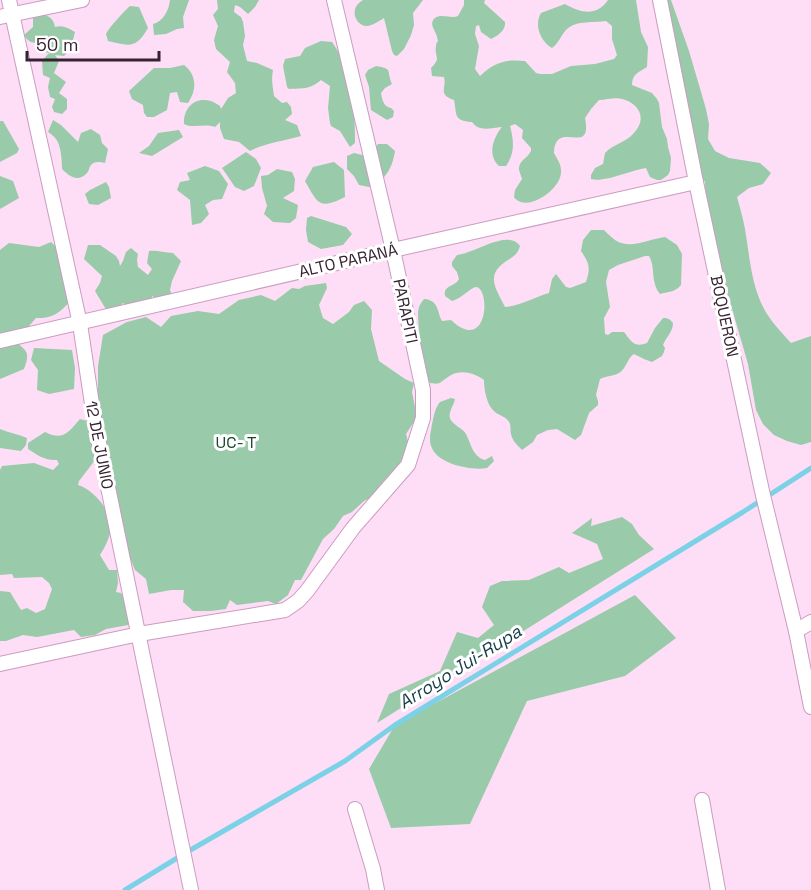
<svg xmlns="http://www.w3.org/2000/svg" width="811" height="890" font-family="'Space Grotesk',sans-serif">
	<rect width="100%" height="100%" fill="#fddef6"/>
	<!-- green -->
	<g fill="#99caa9">
		<path d="M170 0H189L183 17 184 28 177 29 166 34 154 35 153 24C163 22 169 10 170 0Z"/>
		<path d="M217 0H259L255 7 248 14 240 7 235 5 234 12 241 17 243 22 245 36 243 45 247 61 257 63 273 70C271 82 273 86 274 96L282 103 287 102 291 107 292 114 285 120 297 125 301 136C284 141 265 143 250 151L239 142 224 139 220 128V122L215 127C204 123 193 129 184 124 183 109 194 96 211 101 214 102 217 104 220 106L221 109 228 98 236 93 235 83 227 72 230 62 216 49 214 40 218 26 213 15 218 9Z"/>
		<path d="M363 0H423L413 13 414 25 411 35 404 49 397 56 394 55 392 51 384 18C379 21 372 26 366 26 357 25 352 14 356 7 357 4 360 2 363 0Z"/>
		<path d="M464 0H485L484 3 505 22C506 30 498 36 491 39L481 32 479 25 476 26 475 34 479 46 475 69 480 76C495 62 505 59 525 61L536 73 540 74H552L571 66 595 64 614 59 617 55 612 39V26L606 21C594 23 577 20 567 29 561 35 559 43 552 48 540 41 534 25 541 13L565 4C581 13 596 17 608 0H636L641 32 648 47 647 67C639 72 632 74 632 85L652 93 657 99 659 103 662 127 667 139 668 147 671 158 670 171 668 175 661 180H657L650 177 646 168C632 170 603 183 591 179V175L595 168 603 164 605 153C613 144 625 143 633 134 647 120 641 104 622 99 616 97 606 100 599 100L591 109 585 118C593 158 555 118 554 153 557 159 561 164 561 170 563 189 526 214 514 197L515 190 522 179C521 176 520 173 519 170 518 161 528 158 531 151V148L522 138 523 130 515 124 510 126C514 141 515 153 506 166H499C487 155 493 138 502 127 490 128 479 132 472 122 453 121 457 114 454 100 437 94 447 88 444 77L432 76 431 68C442 57 434 58 436 46 437 39 439 44 437 37 436 31 428 24 435 18 441 13 451 19 458 16L464 5Z"/>
		<path d="M652 0H671L689 51 706 109 709 124 708 139 715 151 729 158 760 163 771 173 763 184 749 188 737 197C740 208 743 218 745 229 750 258 751 288 767 314 774 325 783 334 791 343L811 336V442L801 445 787 441 774 435 763 424 756 410 748 364 722 274 706 212 705 182 697 171 659 21Z"/>
		<path d="M130 6 139 7 148 28C136 49 130 46 108 41L106 34C109 28 124 11 130 6Z"/>
		<path d="M38 12C47 15 54 18 55 27 63 25 68 28 75 32L71 48 64 56 55 55 59 61 54 73 66 82 59 93 67 99V109L62 114 54 112 52 107 55 99 50 97 48 87 50 78 43 75 42 61 48 54H50L46 52 40 42C33 44 28 42 24 35L33 27V18Z"/>
		<path d="M321 41 332 42C342 57 353 76 348 93 355 109 355 125 355 143L350 147 340 131 331 126 330 123 328 108 330 86 321 80C309 90 303 88 289 89L287 87 283 66 285 59 300 56 305 48Z"/>
		<path d="M184 65C197 75 197 90 188 103L180 102 177 92 170 93 167 110 154 117H147L144 113 143 105 132 99 129 91 154 68H170Z"/>
		<path d="M376 66C394 69 386 71 392 84L385 88 381 93C382 100 384 107 391 108L394 111 393 117 387 120 371 110 369 87 365 75 368 70Z"/>
		<path d="M53 120 61 125 78 142 81 133 91 129 100 135 102 143 108 149 105 163C100 162 95 161 91 165 89 167 89 171 87 173 78 183 69 176 62 169 62 161 61 145 56 139 54 136 51 134 48 132Z"/>
		<path d="M0 121H3L19 149 17 153 0 162Z"/>
		<path d="M179 130 183 137 152 156 139 153 149 146 158 133Z"/>
		<path d="M378 144H387L395 151C392 169 387 175 374 188L359 185 354 176 347 169V156L354 153 370 157Z"/>
		<path d="M246 152 256 159 261 168 254 186 244 191 235 187 222 168Z"/>
		<path d="M334 162 344 170 345 197C319 210 318 204 305 181L313 167Z"/>
		<path d="M205 166 219 171 228 184 222 199 213 200 205 205 209 214 201 223 192 225 190 200 177 190 180 182 190 180 187 173Z"/>
		<path d="M277 169 292 172 295 179 294 191 283 198 298 205 296 218 290 223 273 222 264 214 267 206 262 188 261 176 268 175Z"/>
		<path d="M0 176 13 181 19 198 0 209Z"/>
		<path d="M106 182 109 187 111 198 98 205 89 204 85 194 90 190Z"/>
		<path d="M311 216 346 227 352 234 343 245 321 249 308 242 306 230 307 218Z"/>
		<path d="M591 230H604C607 233 611 237 615 240 630 250 649 239 665 237L677 245 682 254 681 285C676 292 667 292 660 294 650 281 656 268 649 256H645L618 265 609 270 606 282 610 307 604 318 605 334 608 335 612 332H624C631 341 634 348 647 343L655 328 663 318C668 318 670 319 673 323 673 332 666 337 663 345L665 348 664 352 662 356 652 362 644 359 634 354C627 358 627 368 619 373 614 376 606 376 600 379L596 395 598 401V405L589 413 581 435 575 440 557 429 548 430 537 435 533 442 522 450C517 445 512 440 511 434 510 431 511 427 510 424 508 417 500 416 495 412 487 406 484 390 484 380 473 372 459 369 448 377 440 382 441 385 430 383 425 374 415 317 419 307 420 304 422 302 424 299 439 300 437 312 442 321L451 320C488 355 491 288 476 287 471 287 461 299 452 301L445 296C443 285 455 287 459 279L457 272 452 266V262L457 255C462 254 467 253 471 251 484 247 510 231 520 246 518 254 514 256 508 260 484 275 496 288 505 307 520 306 535 297 549 293L552 279 556 274 566 287 570 288 586 282C591 267 589 263 581 251L583 240Z"/>
		<path d="M51 242 73 262 78 293C64 307 58 319 36 318L22 334 0 341V250L9 243 39 247Z"/>
		<path d="M88 245H100L116 256 119 261 120 266 123 261 126 252 131 248 138 254 137 260 138 267 148 275 152 269 147 263 149 251C157 250 164 253 173 253L181 261 172 281 170 290 174 300 164 302 152 296 154 309 132 310 123 303 110 316 95 291 100 283 102 276 84 259Z"/>
		<path d="M326 283 327 288 319 305 323 318 333 324 349 312 354 305 364 301 372 310 371 329 379 361 405 379 414 383 412 392 417 417 406 434 409 445 399 465 380 485 374 496 364 501 352 512 343 516 334 529 323 539 301 580H295L288 595 276 604 268 601 237 605 230 600 226 609 211 611H193L183 602 184 590H171L149 594 146 579 135 570 124 543 118 522 119 505 103 478 110 463 103 450 91 433C90 441 97 446 99 455L79 481 78 485C91 488 111 510 111 524 111 536 106 545 100 555L109 570H117L118 583 116 592 121 593C126 603 132 614 128 625L106 629 95 635 81 637 74 630 37 637 23 635 6 641H0V591L10 592 21 610 27 608 36 613 45 609 52 589 49 583 42 577 14 578 12 574 0 575V470L2 466 34 463 53 470 59 464 57 460C46 461 37 455 28 449V443L45 432C63 441 68 433 80 419L87 421 91 430 95 424 86 403 98 388V366L103 335 127 322 146 317 161 327 171 316 198 311 219 314 239 300 261 295 275 301 292 288 299 289 305 286Z"/>
		<path d="M17 343C29 352 29 355 24 369L0 379V345Z"/>
		<path d="M34 348 72 350 75 368 74 389 49 394 37 390 38 370 31 360Z"/>
		<path d="M451 398 455 399C454 405 448 412 450 418 452 425 463 428 466 434 471 444 473 457 485 460L492 456 494 461 487 468C472 471 438 464 432 448 428 440 431 432 432 424 434 416 435 408 440 402Z"/>
		<path d="M0 429C9 433 18 434 27 438L26 445 21 451 0 448Z"/>
		<path d="M622 517 632 524 639 535 654 549 377 723 389 694 440 671 457 632 478 638 494 625 482 607 490 586 502 581 529 580 559 567 569 573 603 559 597 544 572 533 592 518 591 526Z"/>
		<path d="M635 595 676 638 625 676 527 701 470 824 391 828 369 769 395 725Z"/>
	</g>
	<g fill="none" stroke-linecap="round" stroke-linejoin="round">
		<!-- stream -->
		<path stroke="#7bd1e5" stroke-width="5" d="M125 890 187 852 345 761 395 725 743 512 811 468"/>
		<defs>
			<g id="minor">
				<path d="M9 0 80 324 95 424 191 890"/>
				<path d="M660 0 696 182 762 491 796 631 811 707"/>
				<path d="M0 17 82 0"/>
				<path d="M0 341 393 250 696 182"/>
				<path d="M796 631 811 622"/>
				<path d="M0 664 139 634 285 610 298 601 307 591 353 528 408 465 423 418V390L393 250 334 0"/>
				<path d="M702 800 718 890"/>
				<path d="M355 809 373 869 377 890"/>
			</g>
		</defs>
		<!-- minor casing -->
		<use href="#minor" stroke="#cc9bc1" stroke-width="16"/>
		<!-- minor -->
		<use href="#minor" stroke="#fff" stroke-width="14"/>
	</g>
	<g text-anchor="middle" stroke-width="6" stroke-linejoin="round" paint-order="stroke">
		<!-- street labels -->
		<g font-size="16" fill="#362231" stroke="#fff">
			<text transform="translate(348 260) rotate(-13)" y="6">ALTO PARANÁ</text>
			<text transform="translate(406 311) rotate(78)" y="6">PARAPITI</text>
			<text transform="translate(725 316) rotate(78)" y="6">BOQUERON</text>
			<text transform="translate(100 445) rotate(79)" y="6">12 DE JUNIO</text>
		</g>
		<!-- park labels -->
		<g font-size="16" fill="#17462a" stroke="#fff">
			<text x="236" y="448">UC- T</text>
		</g>
		<!-- water labels -->
		<g font-size="18" font-style="italic" fill="#133c45" stroke="#fff">
			<text transform="translate(460 667) rotate(-32)" y="6">Arroyo Jui-Rupa</text>
		</g>
	</g>
	<!-- scale -->
	<path d="M27 51v9h132v-9" fill="none" stroke="#362231" stroke-width="3"/>
	<text x="36" y="51" font-size="18" fill="#362231" stroke="#ffffff" stroke-width="4.5" paint-order="stroke">50 m</text>
</svg>
